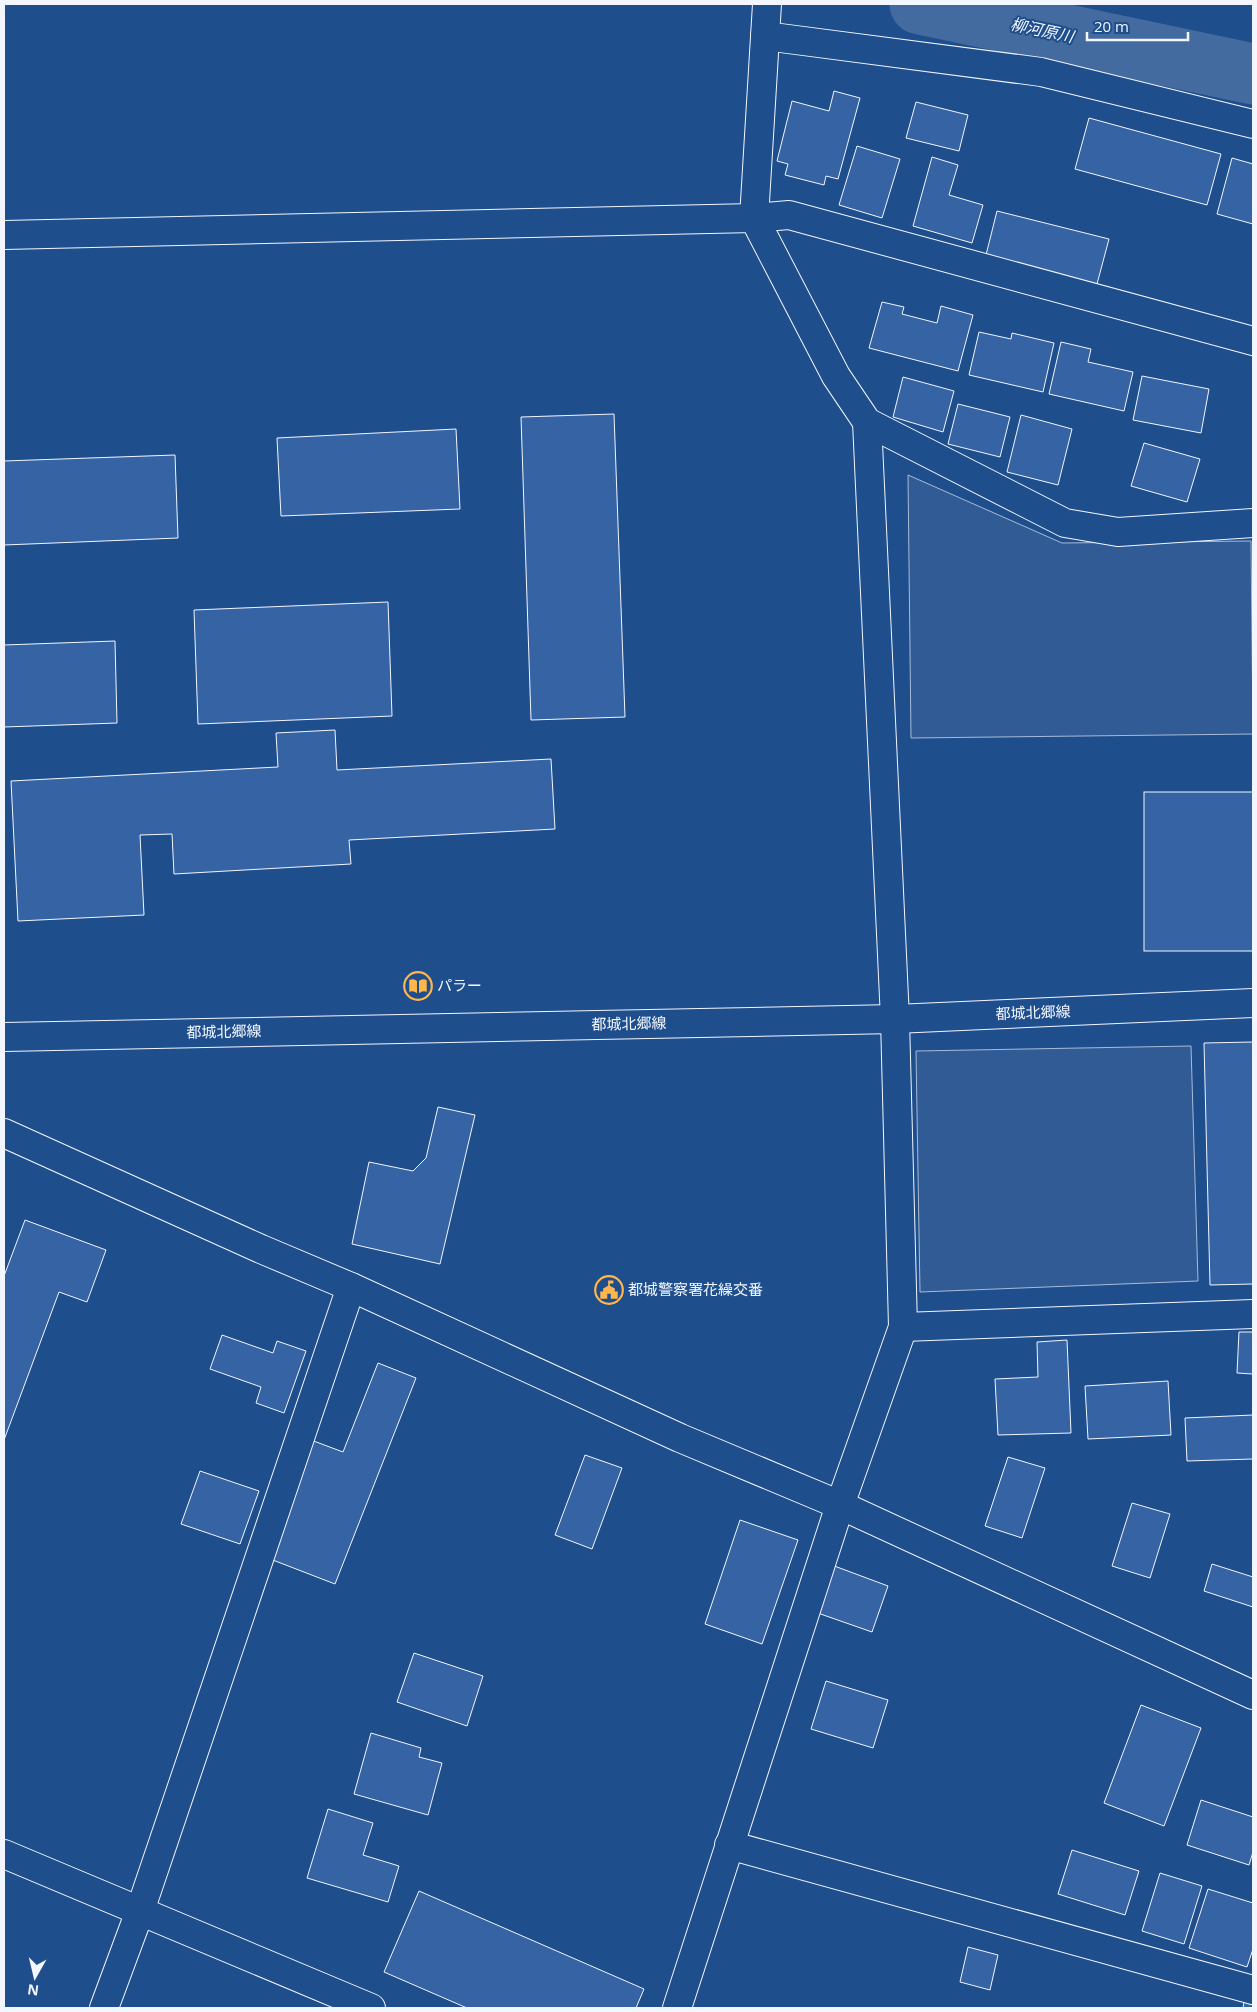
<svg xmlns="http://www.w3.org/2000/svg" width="1257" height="2012" font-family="'Open Sans','Noto Sans JP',sans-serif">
	<rect width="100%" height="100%" fill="#1f4e8c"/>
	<!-- built -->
	<g fill="#305b95" stroke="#a8bbd7">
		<path d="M908 475 1062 543 1251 541 1253 734 911 738Z"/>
		<path d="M1191 1046 1198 1281 920 1292 916 1051Z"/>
	</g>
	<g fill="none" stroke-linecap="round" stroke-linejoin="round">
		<!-- river -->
		<path stroke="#446ba0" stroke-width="61" d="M920 4 1253 74"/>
	</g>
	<!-- building -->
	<g fill="#3563a3" stroke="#f2f6ff">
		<path d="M834 91 860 98 838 179 826 176 824 185 785 175 788 164 777 161 792 101 829 111Z"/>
		<path d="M916 102 968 115 959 151 906 138Z"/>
		<path d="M1089 118 1221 154 1207 205 1075 169Z"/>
		<path d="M857 146 900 159 882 218 839 205Z"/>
		<path d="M932 157 958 165 949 195 983 205 972 243 913 226Z"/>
		<path d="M1232 158 1253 164V224L1217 214Z"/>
		<path d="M997 211 1109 239 1097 284 986 255Z"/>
		<path d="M882 302 904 307 902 314 937 323 941 306 973 315 958 371 869 348Z"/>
		<path d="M979 332 1011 339 1012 333 1054 343 1043 392 969 375Z"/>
		<path d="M1061 342 1091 349 1088 362 1133 372 1124 411 1049 394Z"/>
		<path d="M1142 376 1209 389 1201 433 1133 420Z"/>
		<path d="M903 377 954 391 943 432 893 417Z"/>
		<path d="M958 404 1010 417 1000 457 948 444Z"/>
		<path d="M614 414 625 717 531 720 521 417Z"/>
		<path d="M1021 415 1072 429 1058 485 1007 472Z"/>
		<path d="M456 429 460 509 281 516 277 438Z"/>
		<path d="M1144 443 1200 459 1187 502 1131 486Z"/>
		<path d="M175 455 178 538 4 545V461Z"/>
		<path d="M388 602 392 716 198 724 194 610Z"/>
		<path d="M115 641 117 723 4 727V645Z"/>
		<path d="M335 730 337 770 551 759 555 829 349 840 351 864 174 874 172 834 140 835 144 915 18 921 11 781 278 767 276 733Z"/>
		<rect x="1144" y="792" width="109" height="159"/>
		<path d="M1253 1042V1284L1210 1285 1204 1043Z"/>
		<path d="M438 1107 475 1115 440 1264 352 1244 369 1162 413 1171 426 1158Z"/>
		<path d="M25 1220 106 1250 87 1302 59 1292 4 1440V1276Z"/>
		<path d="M1239 1332H1253V1374L1237 1373Z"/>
		<path d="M222 1335 273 1353 277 1341 306 1351 284 1413 256 1403 261 1387 210 1369Z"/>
		<path d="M1067 1340 1071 1433 998 1435 995 1379 1038 1377 1037 1342Z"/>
		<path d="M378 1363 416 1378 335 1584 265 1557 311 1440 343 1452Z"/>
		<path d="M1168 1381 1171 1435 1088 1439 1085 1386Z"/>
		<path d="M1253 1415V1459L1187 1461 1185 1418Z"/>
		<path d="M585 1455 622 1468 592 1549 555 1535Z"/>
		<path d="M1008 1457 1045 1468 1022 1538 985 1526Z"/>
		<path d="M200 1471 259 1491 240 1544 181 1524Z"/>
		<path d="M1132 1503 1170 1514 1150 1578 1112 1566Z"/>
		<path d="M740 1520 798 1540 762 1644 705 1624Z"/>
		<path d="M829 1564 888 1586 872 1632 812 1611Z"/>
		<path d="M1212 1564 1253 1577V1607L1204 1591Z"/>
		<path d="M414 1653 483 1676 467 1726 397 1702Z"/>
		<path d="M826 1681 888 1700 873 1748 811 1729Z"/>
		<path d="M1141 1705 1201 1728 1164 1826 1104 1803Z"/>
		<path d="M371 1733 421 1748 419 1757 442 1763 428 1815 354 1794Z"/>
		<path d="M1201 1800 1253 1817V1852L1249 1865 1187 1845Z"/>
		<path d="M328 1809 373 1823 363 1855 399 1866 388 1902 307 1878Z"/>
		<path d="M1072 1850 1139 1871 1125 1915 1058 1894Z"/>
		<path d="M1160 1873 1202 1886 1184 1944 1142 1931Z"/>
		<path d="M1208 1889 1253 1903V1949L1247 1967 1189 1948Z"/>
		<path d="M419 1891 644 1989 636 2008H467L384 1972Z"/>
		<path d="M968 1947 998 1955 990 1990 960 1982Z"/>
		<path d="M1244 2002 1253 2005V2008H1243Z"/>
	</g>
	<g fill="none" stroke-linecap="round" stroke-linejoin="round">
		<defs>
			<g id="street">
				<path d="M767 4 754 218 836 376 867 422 1065 523 1118 532 1253 523"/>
				<path d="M765 36 1041 72 1253 124"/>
				<path d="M4 235 754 218 789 215 1253 341"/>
				<path d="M903 1327 1253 1314"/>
				<path d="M729 1845 1253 1990"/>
				<path d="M4 1854 371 2008"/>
				<path d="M104 2008 140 1911 351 1287"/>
				<path d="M677 2008 840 1505 903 1327 895 1019 867 422"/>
			</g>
			<path id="secondary" d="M4 1133 261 1249 351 1287 680 1438 840 1505 1253 1695"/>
			<path id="primary" d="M4 1037 895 1019 1253 1003"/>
		</defs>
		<!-- street casing -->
		<use href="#street" stroke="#f2f6ff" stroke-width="30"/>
		<!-- secondary casing -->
		<use href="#secondary" stroke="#f2f6ff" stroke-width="30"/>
		<!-- primary casing -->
		<use href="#primary" stroke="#f2f6ff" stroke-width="30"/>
		<!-- street -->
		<use href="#street" stroke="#1f4e8c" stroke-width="28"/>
		<!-- secondary -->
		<use href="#secondary" stroke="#1f4e8c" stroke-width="28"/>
		<!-- primary -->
		<use href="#primary" stroke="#1f4e8c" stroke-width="28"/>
	</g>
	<!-- icons -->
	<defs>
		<symbol id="library-ring" viewBox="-11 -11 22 22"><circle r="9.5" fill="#1f4e8c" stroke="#ffb74d" stroke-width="1.5"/><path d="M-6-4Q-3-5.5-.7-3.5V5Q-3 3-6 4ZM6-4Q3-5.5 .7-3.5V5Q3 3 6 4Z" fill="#ffb74d"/></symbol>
		<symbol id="civic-ring" viewBox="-11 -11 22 22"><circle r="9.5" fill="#1f4e8c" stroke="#ffb74d" stroke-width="1.5"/><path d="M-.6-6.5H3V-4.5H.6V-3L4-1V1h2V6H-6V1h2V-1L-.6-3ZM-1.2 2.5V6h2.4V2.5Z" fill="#ffb74d"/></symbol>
	</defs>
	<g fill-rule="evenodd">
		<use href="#library-ring" x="402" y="970" width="32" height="32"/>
		<use href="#civic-ring" x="593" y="1274" width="32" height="32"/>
	</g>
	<g text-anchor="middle" stroke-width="4" stroke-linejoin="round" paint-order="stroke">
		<!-- poi labels -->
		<g font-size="15" fill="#f2f6ff" stroke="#1f4e8c" text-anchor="start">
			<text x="437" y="991">パラー</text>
			<text x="628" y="1295">都城警察署花繰交番</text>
		</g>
		<!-- street labels -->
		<g font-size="15" fill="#f2f6ff" stroke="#1f4e8c">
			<text transform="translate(1033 1013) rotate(-2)" y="5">都城北郷線</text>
			<text transform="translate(629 1024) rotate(-1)" y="5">都城北郷線</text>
			<text transform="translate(224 1032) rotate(-1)" y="5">都城北郷線</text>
		</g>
		<!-- water labels -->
		<g font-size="16" font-style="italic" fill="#f2f6ff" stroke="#1f4e8c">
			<text transform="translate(1042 30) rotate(12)" y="6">柳河原川</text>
		</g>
	</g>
	<!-- border -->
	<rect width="1257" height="2012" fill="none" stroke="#f2f6ff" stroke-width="10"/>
	<!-- north arrow -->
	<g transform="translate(35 1977) rotate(188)" stroke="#1f4e8c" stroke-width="4" paint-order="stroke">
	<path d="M0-4L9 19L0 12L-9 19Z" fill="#f2f6ff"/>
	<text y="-8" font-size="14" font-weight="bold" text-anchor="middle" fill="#f2f6ff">N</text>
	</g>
	<!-- scale -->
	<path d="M1087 32v8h101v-8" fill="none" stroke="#f2f6ff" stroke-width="2.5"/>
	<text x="1094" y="32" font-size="15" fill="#f2f6ff" stroke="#1f4e8c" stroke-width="4" paint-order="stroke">20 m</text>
</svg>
